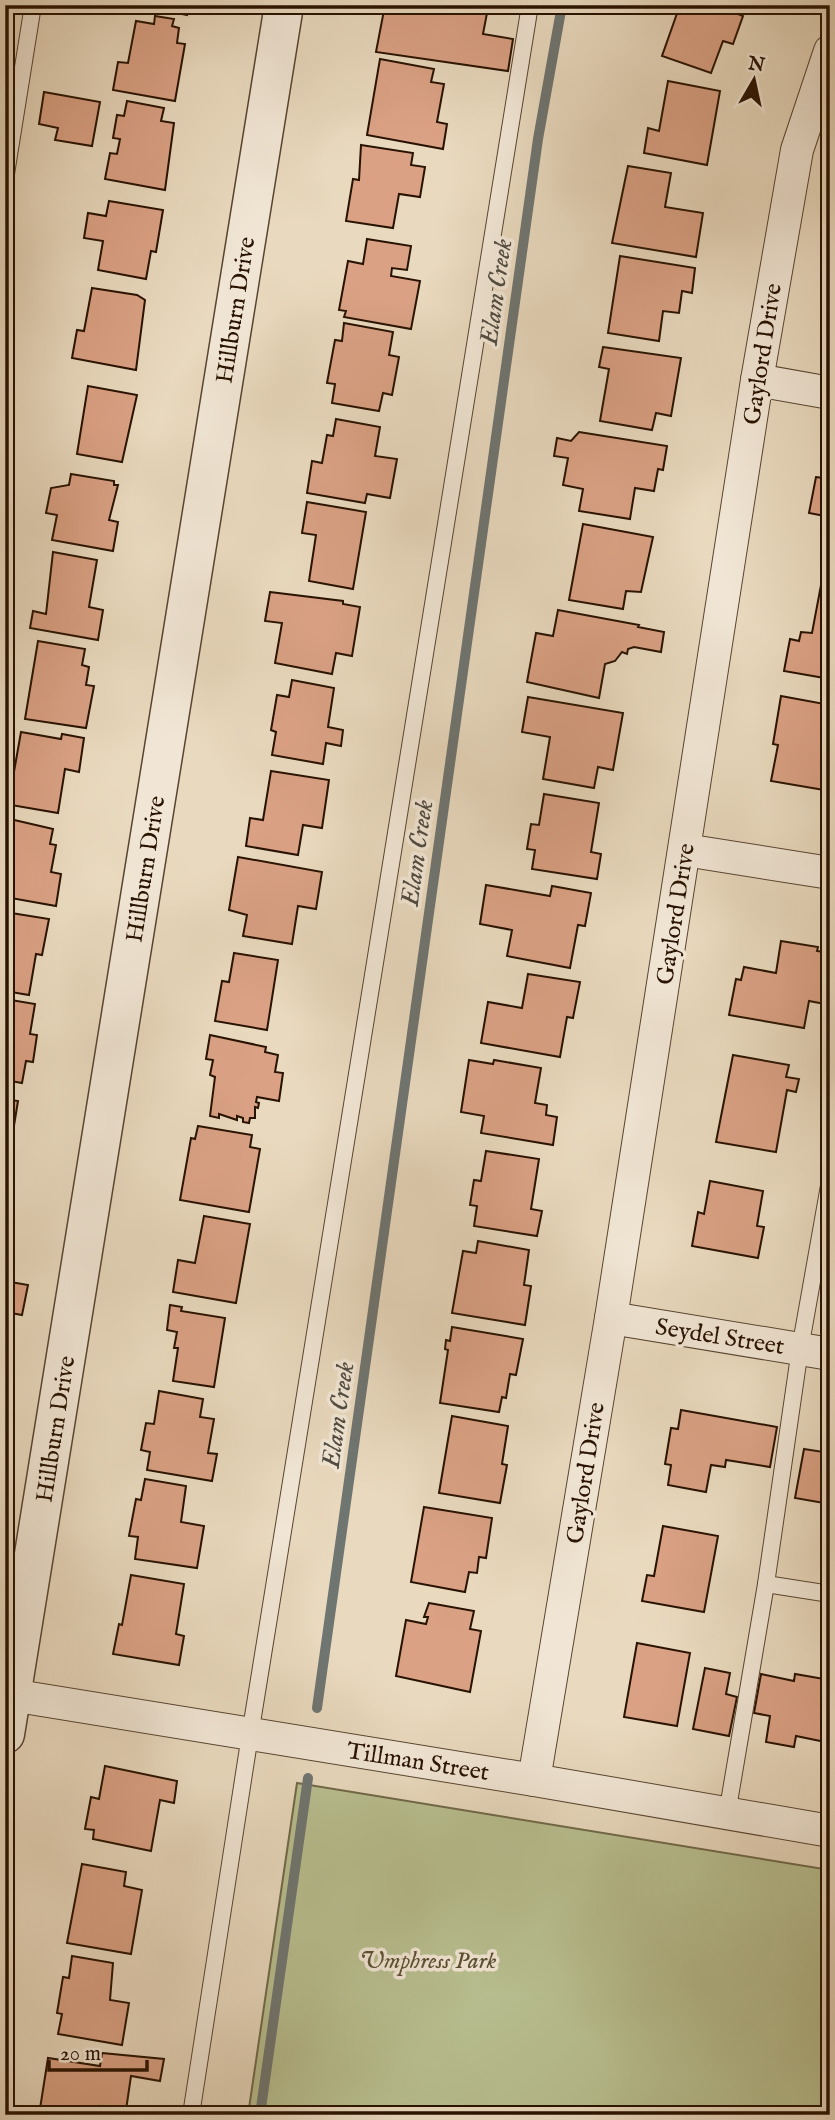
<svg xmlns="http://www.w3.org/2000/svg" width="835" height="2120" font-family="'IM FELL English',serif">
	<rect width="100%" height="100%" fill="#e9d9be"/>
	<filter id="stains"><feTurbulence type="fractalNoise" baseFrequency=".00286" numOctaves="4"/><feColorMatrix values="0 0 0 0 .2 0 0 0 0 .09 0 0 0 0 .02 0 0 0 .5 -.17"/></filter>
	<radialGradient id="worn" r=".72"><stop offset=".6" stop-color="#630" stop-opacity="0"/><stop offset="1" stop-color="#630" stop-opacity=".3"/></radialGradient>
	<!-- green -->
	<path fill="#b8bf90" stroke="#706848" stroke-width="2" d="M297 1783 830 1870V2115H248Z"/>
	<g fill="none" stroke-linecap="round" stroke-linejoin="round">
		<!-- stream -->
		<g stroke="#6f7571" stroke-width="10">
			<path d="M317 1708 538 139 562 5"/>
			<path d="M260 2115 308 1778"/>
		</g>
	</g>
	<!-- building -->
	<g fill="#daa184" stroke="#281200" stroke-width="2">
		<path d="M138 5H199L197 10 188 8 187 15Z"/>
		<path d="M385 5H473L472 11 487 13 483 34 513 39 508 71 376 52Z"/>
		<path d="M680 5H736L733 12 743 16 733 44 723 41 711 73 662 56Z"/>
		<path d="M155 16 174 19 172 26 179 28 177 43 185 44 175 101 113 90 118 62 128 63 136 21 154 24Z"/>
		<path d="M380 59 434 69 431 82 444 84 437 122 447 124 443 149 367 135Z"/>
		<path d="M668 81 720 91 707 165 644 153 648 128 659 131Z"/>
		<path d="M44 92 100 102 92 146 55 140 58 128 39 124Z"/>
		<path d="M127 101 164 108 161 121 174 123 165 190 105 179 110 153 117 154 120 139 113 138 117 115 124 116Z"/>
		<path d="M361 145 413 153 411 165 425 167 420 197 399 194 393 228 346 221 353 179 359 180Z"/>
		<path d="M628 166 671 173 665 207 703 213 696 257 612 243Z"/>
		<path d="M109 201 163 210 156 252 151 251 146 279 98 270 103 241 84 238 88 213 106 216Z"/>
		<path d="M367 239 411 246 407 270 392 268 391 276 420 281 411 329 344 317 346 311 339 310 348 261 363 264Z"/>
		<path d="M620 256 695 268 692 293 682 291 679 313 663 311 659 341 608 333Z"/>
		<path d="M92 288 137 295 145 300 136 370 72 358 77 330 84 331Z"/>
		<path d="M344 323 393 332 389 355 399 357 392 395 383 393 379 411 332 403 335 384 327 383 335 340 342 341Z"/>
		<path d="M603 347 681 358 671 416 656 413 652 430 600 421 609 369 599 367Z"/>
		<path d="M88 386 137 395 122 462 77 454Z"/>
		<path d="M336 419 380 427 375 456 397 459 390 498 367 494 365 503 307 493 312 461 322 463 327 435 333 436Z"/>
		<path d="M579 432 667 446 663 470 658 469 654 491 635 488 630 519 579 511 583 489 563 485 568 458 554 456 557 438 571 441Z"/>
		<path d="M71 474 114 481V485H118L109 520 118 522 113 551 52 540 57 515 46 513 51 488 69 485Z"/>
		<path d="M816 477 830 479V517L809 513Z"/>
		<path d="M307 502 366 512 353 589 309 581 316 535 302 533Z"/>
		<path d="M583 524 653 537 641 592 626 591 623 609 569 600Z"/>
		<path d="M53 552 97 560 89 607 103 610 98 640 30 628 33 611 46 614Z"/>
		<path d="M821 585 830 586V679L784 671 790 639 799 641 801 632 812 633Z"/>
		<path d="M270 592 343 601V604L360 607 352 656 336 653 332 674 275 663 282 623 265 621Z"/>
		<path d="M558 610 639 625 638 627 664 632 661 652 634 647 628 649 627 654 622 652 615 661 605 664 599 698 527 682 536 633 553 636Z"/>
		<path d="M38 641 85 649 82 665 89 667 86 685 94 686 86 728 25 719Z"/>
		<path d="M292 680 334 688 328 727 343 730 341 746 326 743 323 764 272 755 276 732 271 730 277 695 289 697Z"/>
		<path d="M781 696 830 705V791L771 781 778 745 773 744Z"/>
		<path d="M528 697 623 713 613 770 598 767 594 788 543 779 550 737 522 732Z"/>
		<path d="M21 732 61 739 62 734 84 738 79 772 65 769 58 813 5 804V782L12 783Z"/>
		<path d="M271 771 329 780 322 828 303 825 298 855 246 846 250 818 263 820Z"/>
		<path d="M544 794 599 803 591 852 601 854 597 879 532 869 535 850 527 849 531 824 539 825Z"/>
		<path d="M10 819 53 829 50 844 56 845 51 872 61 874 56 906 5 897V848Z"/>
		<path d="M238 857 322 872 316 909 298 906 292 944 243 936 247 915 229 910Z"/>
		<path d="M486 885 550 896 552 886 591 893 585 926 578 925 570 968 507 956 512 930 480 924Z"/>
		<path d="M5 912 49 919 42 955 36 954 29 995 5 991Z"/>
		<path d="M781 941 818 947 817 951 830 953V1005L809 1001 804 1028 729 1015 736 979 741 980 744 967 776 973Z"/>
		<path d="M234 953 278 960 267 1030 215 1021 222 981 229 982Z"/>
		<path d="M528 974 580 982 573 1018 567 1017 560 1057 481 1043 488 1002 522 1008Z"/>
		<path d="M5 999 35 1004 30 1034 37 1035 33 1062 26 1061 22 1083 5 1080Z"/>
		<path d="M210 1035 266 1047 265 1052 278 1055 275 1072 283 1073 279 1101 257 1097 256 1102 259 1103 258 1108 255 1107V1118H250L249 1123 243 1122V1118L237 1116V1120L219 1114V1118L210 1116 215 1077 210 1075 213 1060 206 1059Z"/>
		<path d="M733 1055 789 1065 786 1077 799 1079 796 1092 787 1090 776 1152 716 1142Z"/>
		<path d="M469 1060 493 1064 494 1060 541 1068 535 1103 547 1105 546 1115 557 1117 553 1145 481 1133 484 1116 461 1112Z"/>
		<path d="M5 1099 18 1101 11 1144 6 1143 5 1149Z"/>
		<path d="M198 1126 252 1135 250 1147 260 1149 249 1212 180 1200 191 1138 195 1139Z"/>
		<path d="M486 1151 539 1159 531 1209 542 1211 537 1236 474 1226 477 1206 470 1205 474 1180 481 1181Z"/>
		<path d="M710 1181 763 1191 757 1226 764 1227 758 1258 692 1246 698 1212 704 1214Z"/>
		<path d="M204 1216 250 1224 236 1303 173 1292 178 1260 195 1263Z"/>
		<path d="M478 1241 529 1250 524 1285 531 1286 525 1325 452 1313 463 1251 476 1253Z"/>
		<path d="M5 1281 28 1285 22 1315 5 1312Z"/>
		<path d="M170 1305 182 1307 181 1311 225 1318 214 1387 173 1381 178 1348H174L177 1332 167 1330Z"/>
		<path d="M452 1327 523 1339 516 1375 510 1374 506 1398 502 1397 499 1412 440 1403 448 1350 445 1349 446 1340 450 1341Z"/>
		<path d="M159 1391 203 1399 200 1417 214 1419 208 1453 217 1454 212 1481 147 1470 150 1452 141 1450 146 1423 154 1424Z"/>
		<path d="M681 1410 777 1427 770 1467 726 1460 725 1467 711 1465 706 1492 668 1485 671 1465 665 1464 671 1428 678 1429Z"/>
		<path d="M452 1416 508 1426 502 1464 507 1465 500 1503 439 1493Z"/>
		<path d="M804 1449 830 1453V1504L795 1498Z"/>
		<path d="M145 1479 186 1486 181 1522 204 1526 197 1568 135 1559 138 1537 129 1536 136 1499 141 1500Z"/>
		<path d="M424 1507 492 1518 486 1558 479 1557 477 1573 469 1572 465 1592 411 1582Z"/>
		<path d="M663 1526 718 1536 704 1612 642 1601 647 1575 654 1576Z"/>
		<path d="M131 1575 184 1584 176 1634 184 1636 179 1665 113 1654 119 1624 122 1625Z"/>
		<path d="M429 1603 474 1611 470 1629 481 1631 470 1692 396 1676 406 1620 426 1624 428 1617H424Z"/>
		<path d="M637 1643 690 1653 677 1726 624 1717Z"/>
		<path d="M705 1668 730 1673 726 1694 737 1697 729 1736 693 1729Z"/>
		<path d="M761 1674 794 1681 795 1674 830 1680V1743L796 1736 794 1747 766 1742 770 1716 754 1713Z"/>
		<path d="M105 1766 177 1781 174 1803 160 1800 151 1851 93 1839 94 1830 85 1829 91 1797 99 1799Z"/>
		<path d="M82 1864 126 1872 124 1886 142 1890 131 1954 67 1943Z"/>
		<path d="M72 1956 113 1963 110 2000 129 2003 122 2045 58 2034 62 2014 57 2013 63 1977 69 1978Z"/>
		<path d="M102 2053 164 2059 160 2081 131 2076 126 2110 99 2106 98 2115H39L48 2058 100 2066Z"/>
	</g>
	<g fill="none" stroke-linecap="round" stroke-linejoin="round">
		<defs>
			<g id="service">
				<path d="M5 180 33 5"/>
				<path d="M766 1584 830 1594"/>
				<path d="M727 1814 766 1584 800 1349 830 1180"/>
				<path d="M191 2115 250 1735 530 5"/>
			</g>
			<g id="minor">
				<path d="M757 380 830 393"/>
				<path d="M685 850 830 873"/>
				<path d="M611 1318 830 1354"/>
				<path d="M5 1694 534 1780 830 1831"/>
				<path d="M534 1780 611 1318 757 380 797 150 830 51"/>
			</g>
			<path id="tertiary" d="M5 1734 284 5"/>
		</defs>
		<!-- service casing -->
		<use href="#service" stroke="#584430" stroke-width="18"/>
		<!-- minor casing -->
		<use href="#minor" stroke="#584430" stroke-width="34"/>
		<!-- tertiary casing -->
		<use href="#tertiary" stroke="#584430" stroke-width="41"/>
		<!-- service -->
		<use href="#service" stroke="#f1e6d5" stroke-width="16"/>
		<!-- minor -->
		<use href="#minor" stroke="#f1e6d5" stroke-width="32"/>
		<!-- tertiary -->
		<use href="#tertiary" stroke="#f1e6d5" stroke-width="38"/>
	</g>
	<g text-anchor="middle" stroke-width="7" stroke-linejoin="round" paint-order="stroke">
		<!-- street labels -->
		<g font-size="24" fill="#281200" stroke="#f1e6d5">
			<text transform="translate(235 310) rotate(-81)" y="8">Hillburn Drive</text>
			<text transform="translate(762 354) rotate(-81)" y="8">Gaylord Drive</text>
			<text transform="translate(145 869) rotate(-81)" y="8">Hillburn Drive</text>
			<text transform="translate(675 914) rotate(-81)" y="8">Gaylord Drive</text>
			<text transform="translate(720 1336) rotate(9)" y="8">Seydel Street</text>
			<text transform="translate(55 1429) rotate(-81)" y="8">Hillburn Drive</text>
			<text transform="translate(585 1473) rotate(-81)" y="8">Gaylord Drive</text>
			<text transform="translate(418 1761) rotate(9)" y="8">Tillman Street</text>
		</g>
		<!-- park labels -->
		<g font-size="24" font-style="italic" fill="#5a4f32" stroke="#f1e6d5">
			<text x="428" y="1968">Umphress Park</text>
		</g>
		<!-- water labels -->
		<g font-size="26" font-style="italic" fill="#514c42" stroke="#f1e6d5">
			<text transform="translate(495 292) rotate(-82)" y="9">Elam Creek</text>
			<text transform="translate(416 853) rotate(-82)" y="9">Elam Creek</text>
			<text transform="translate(337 1415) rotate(-82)" y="9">Elam Creek</text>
		</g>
	</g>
	<!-- margin -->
	<rect width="835" height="2120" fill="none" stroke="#e9d9be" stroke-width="28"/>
	<rect x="7" y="7" width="821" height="2106" fill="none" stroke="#281200" stroke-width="3.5"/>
	<rect x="14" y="14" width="807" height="2092" fill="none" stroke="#281200" stroke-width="2"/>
	<!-- north arrow -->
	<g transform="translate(754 80) rotate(9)" stroke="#f1e6d5" stroke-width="5" paint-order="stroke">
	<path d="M0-5L12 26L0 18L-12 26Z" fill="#281200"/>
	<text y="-10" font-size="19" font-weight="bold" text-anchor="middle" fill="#281200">N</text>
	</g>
	<!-- scale -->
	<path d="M49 2060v10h98v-10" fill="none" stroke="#281200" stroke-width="3.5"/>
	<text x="60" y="2060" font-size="21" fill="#281200" stroke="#f1e6d5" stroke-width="5" paint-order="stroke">20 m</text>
	<rect width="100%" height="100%" filter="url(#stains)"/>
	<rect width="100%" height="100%" fill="url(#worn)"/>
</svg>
